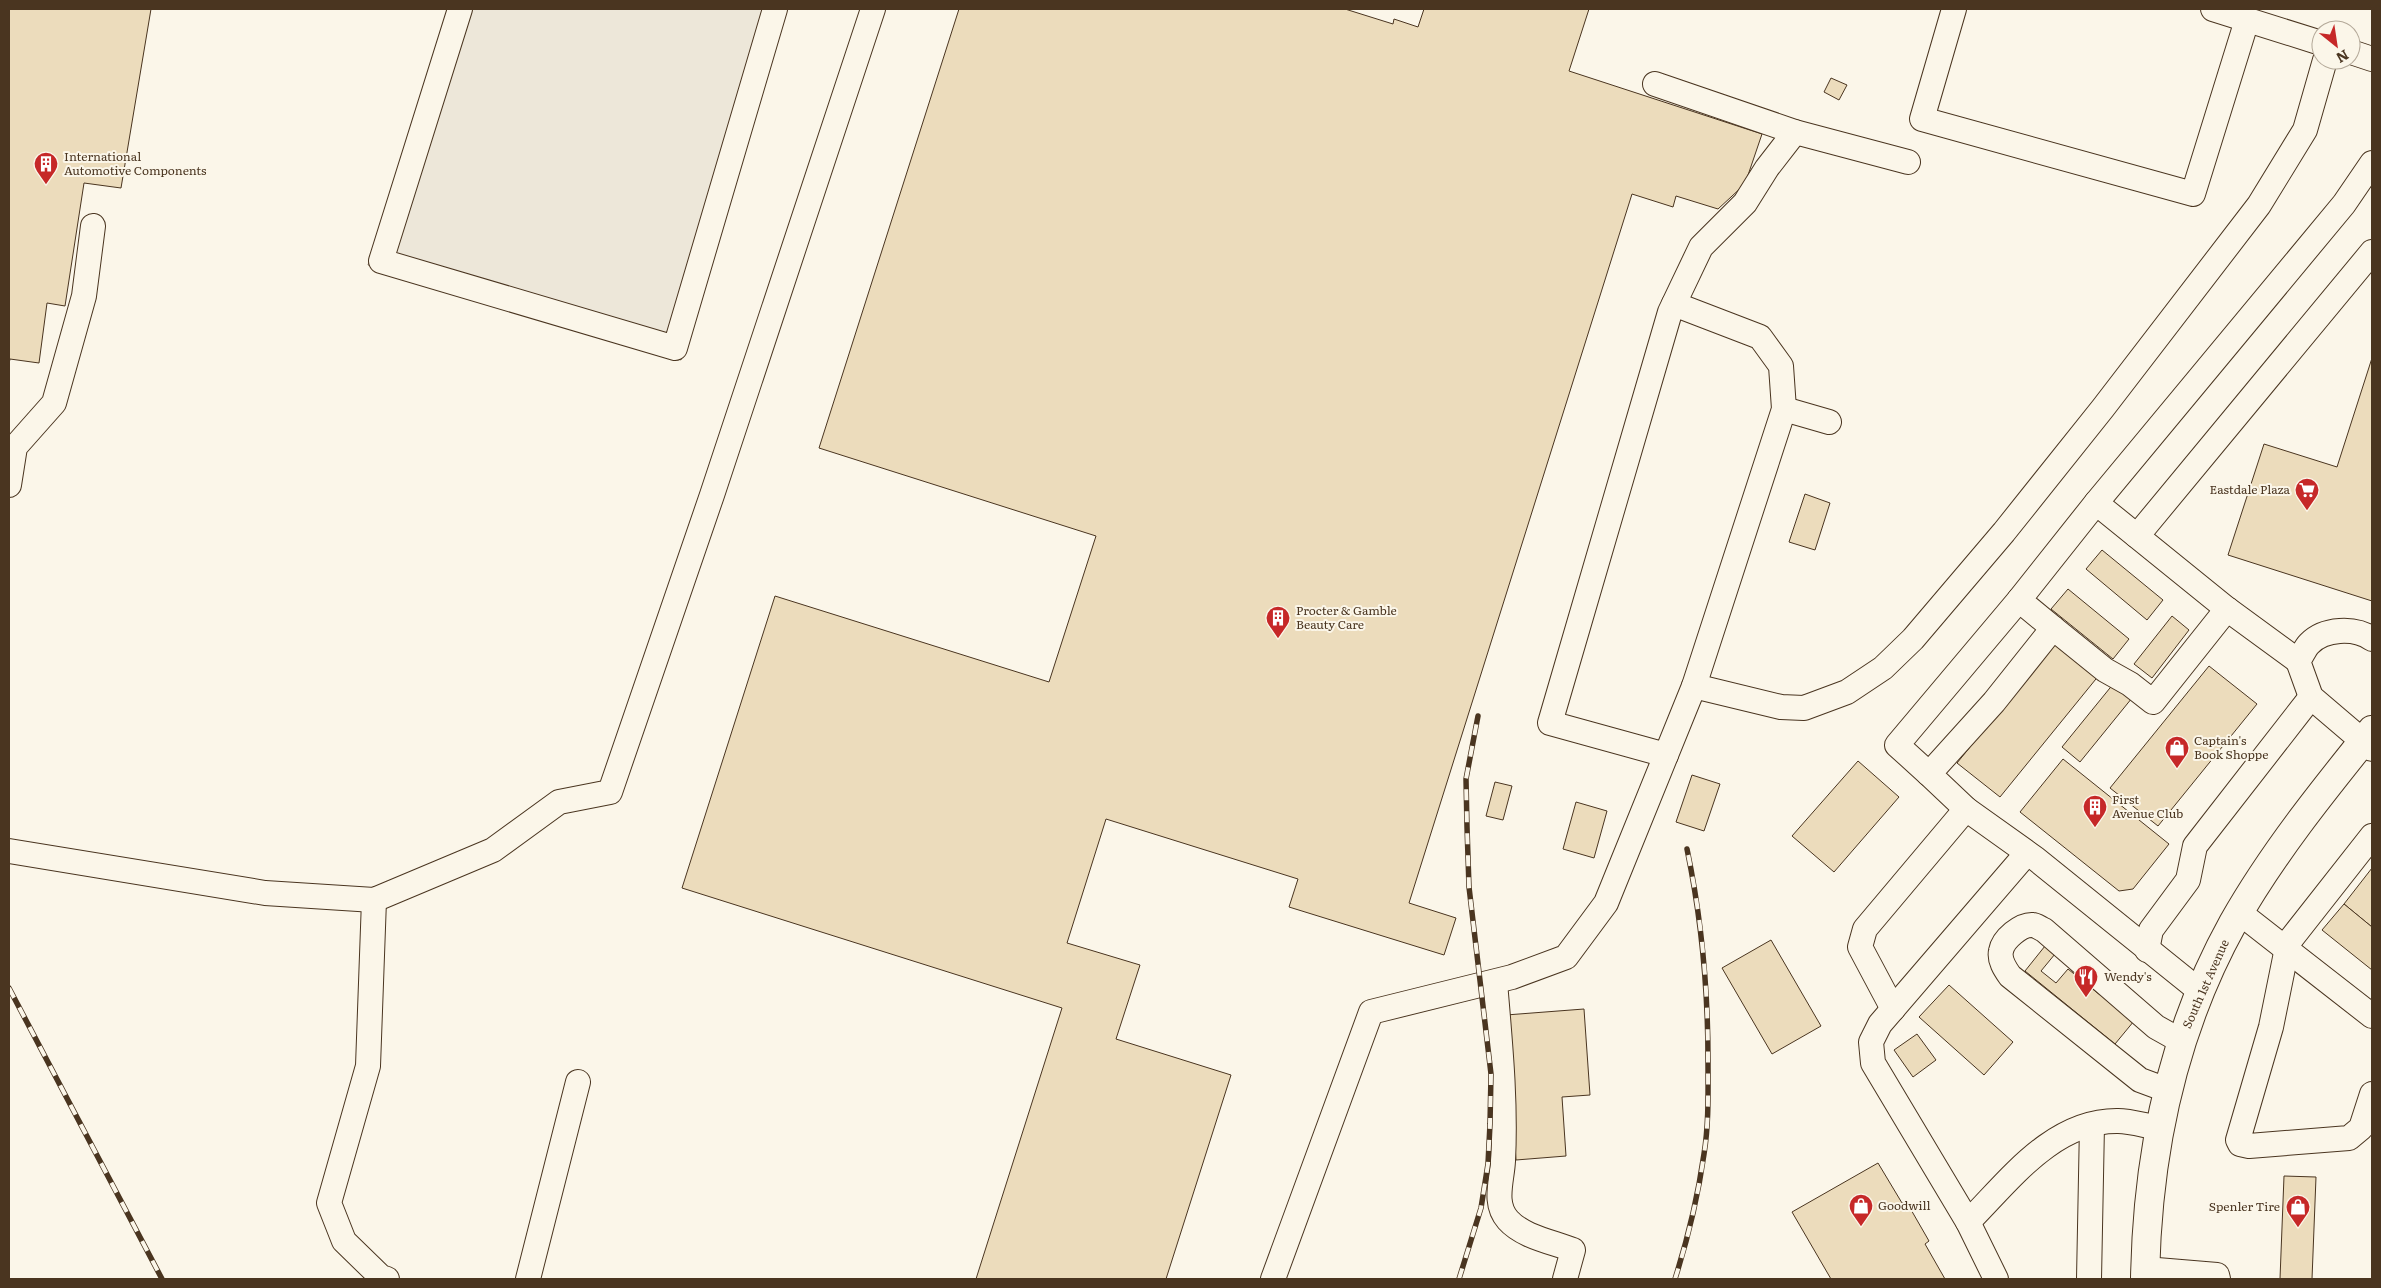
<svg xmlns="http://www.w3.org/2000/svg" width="2381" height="1288" font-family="Literata,serif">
	<rect width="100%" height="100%" fill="#fbf6e9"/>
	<!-- parking -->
	<path fill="#ede7d9" stroke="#887966" d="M448 9H785L681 360 368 265Z"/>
	<!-- building -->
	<g fill="#ecdcbc" stroke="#4a3520">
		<path d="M9 9H151L121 188 84 183 65 306 47 303 39 363 10 359 9 364Z"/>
		<path d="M959 9H1345L1393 24 1394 19 1418 27 1424 9H1589L1569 71 1762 134 1745 184 1718 209 1676 196 1673 207 1632 194 1409 903 1456 918 1444 955 1289 907 1298 879 1106 819 1067 943 1140 965 1116 1039 1231 1075 1166 1279H976L1062 1008 682 888 775 596 1049 682 1096 536 819 448Z"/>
		<path d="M1831 78 1847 85 1839 100 1824 92Z"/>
		<path d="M2372 358V601L2228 555 2264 444 2337 467Z"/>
		<path d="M1805 494 1830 503 1815 550 1789 542Z"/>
		<path d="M2102 550 2163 600 2147 620 2086 569Z"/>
		<path d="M2068 589 2129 639 2113 659 2051 609Z"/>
		<path d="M2172 616 2189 630 2152 678 2134 664Z"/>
		<path d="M2057 640 2100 674 2000 797 1957 763Z"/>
		<path d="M2209 666 2257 704 2158 826 2110 788Z"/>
		<path d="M2114 683 2132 698 2080 762 2062 747Z"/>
		<path d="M2063 759 2169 844 2133 889 2119 891 2020 812Z"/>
		<path d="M1858 761 1899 797 1834 872 1792 836Z"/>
		<path d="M1692 775 1720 784 1704 831 1676 822Z"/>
		<path d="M1495 782 1512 786 1503 820 1486 816Z"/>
		<path d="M1576 802 1607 811 1594 858 1563 849Z"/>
		<path d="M2372 868V927L2344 904Z"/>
		<path d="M2344 904 2372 927V970L2322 930Z"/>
		<path d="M1771 940 1821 1026 1772 1054 1722 968Z"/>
		<path d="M2045 946 2055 954 2041 971 2056 983 2068 969 2100 995 2104 990 2134 1021 2115 1044 2025 971Z"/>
		<path d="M1949 985 2013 1042 1984 1075 1919 1017Z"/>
		<path d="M1584 1009 1590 1095 1562 1097 1566 1156 1516 1160 1506 1015Z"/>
		<path d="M1917 1034 1936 1060 1913 1077 1894 1050Z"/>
		<path d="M1878 1163 1902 1203 1906 1201 1929 1241 1925 1244 1945 1279H1831L1792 1212Z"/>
		<path d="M2284 1176 2316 1177 2312 1279H2280Z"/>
	</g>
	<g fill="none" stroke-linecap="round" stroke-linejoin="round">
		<defs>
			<g id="minor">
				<path d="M460 9 381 261 675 348 775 9"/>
				<path d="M1954 9 1922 119 2193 194 2247 20"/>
				<path d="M2213 9 2321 43"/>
				<path d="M2351 52 2372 59"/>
				<path d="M1655 84 1795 132 1908 162"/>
				<path d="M1784 409 1829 422"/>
				<path d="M9 485 15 447 54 403 84 296 93 226"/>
				<path d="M2096 503 2344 204 2372 163"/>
				<path d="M2137 536 2372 252"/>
				<path d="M2053 628 2019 600 2096 503 2227 609 2298 661"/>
				<path d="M2372 639C2355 627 2324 628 2309 644 2305 648 2302 656 2298 661L2311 697 2372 749"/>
				<path d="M1694 686 1781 707 1804 708 1847 692 1883 668 1913 639 2004 532 2103 408 2259 205 2305 130 2325 60"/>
				<path d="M1666 755 1550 723 1670 312 1701 247 1745 203 1767 168 1795 132"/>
				<path d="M1929 774 1897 745 2019 600"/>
				<path d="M2372 836 2291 939 2287 948 2271 1027 2238 1140 2240 1144 2249 1146 2349 1138 2361 1128 2372 1094"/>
				<path d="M9 851 265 893 374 900 493 850 559 802 610 792 712 495 873 9"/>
				<path d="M374 900 368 1066 329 1203 344 1241 381 1277 387 1279"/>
				<path d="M2240 913 2372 1016"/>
				<path d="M2147 950 2151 930 2188 880 2195 846 2311 697"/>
				<path d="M1495 982C1500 1042 1506 1101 1503 1161 1502 1181 1493 1203 1508 1220 1523 1237 1553 1242 1573 1250L1565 1279"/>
				<path d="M2201 992 2036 859 1966 809 1929 774 1994 702 2053 628 2105 670 2130 684 2153 702 2227 609"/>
				<path d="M1893 1009 1860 947 1865 929 1966 809"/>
				<path d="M2167 1090 2140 1080 2010 976C2005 969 1999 960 2001 951 2003 939 2021 924 2033 925 2036 925 2041 929 2044 930L2156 1027 2181 1041"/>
				<path d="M1968 1222C2009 1181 2053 1120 2118 1121 2131 1121 2146 1126 2159 1128"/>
				<path d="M2145 1269 2217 1275 2218 1279"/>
				<path d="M528 1279 578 1082"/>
				<path d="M1273 1279 1371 1012 1512 977 1566 957 1606 903 1694 686 1784 409 1781 366 1760 337 1674 304"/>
				<path d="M1996 1279 1968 1222 1873 1063 1871 1042 1880 1024 2027 853"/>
				<path d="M2089 1279 2092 1125"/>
			</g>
			<path id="major" d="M2145 1279C2147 1155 2172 1033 2233 923 2272 854 2322 792 2372 730"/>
		</defs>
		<!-- minor casing -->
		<use href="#minor" stroke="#4a3520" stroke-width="26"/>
		<!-- major casing -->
		<use href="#major" stroke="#4a3520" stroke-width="30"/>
		<!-- minor -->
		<use href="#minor" stroke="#fbf6e9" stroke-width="24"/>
		<!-- major -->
		<use href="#major" stroke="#fbf6e9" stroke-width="28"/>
		<defs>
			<g id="rail">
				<path d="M9 988 162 1279"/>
				<path d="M1459 1279 1481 1208 1488 1164 1490 1124 1491 1074 1469 887 1467 827 1466 779 1478 716"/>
				<path d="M1675 1279C1688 1238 1698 1196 1704 1154 1709 1123 1708 1091 1708 1060 1708 986 1702 921 1687 849"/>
			</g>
		</defs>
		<!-- rail casing -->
		<use href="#rail" stroke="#4a3520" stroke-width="5.5"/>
		<!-- rail -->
		<use href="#rail" stroke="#fbf6e9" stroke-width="4" stroke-dasharray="11" stroke-linecap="butt"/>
	</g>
	<!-- icons -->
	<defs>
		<symbol id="building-pin" viewBox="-11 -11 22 30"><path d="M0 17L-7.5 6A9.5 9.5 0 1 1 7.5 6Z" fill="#c62828" stroke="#fbf6e9"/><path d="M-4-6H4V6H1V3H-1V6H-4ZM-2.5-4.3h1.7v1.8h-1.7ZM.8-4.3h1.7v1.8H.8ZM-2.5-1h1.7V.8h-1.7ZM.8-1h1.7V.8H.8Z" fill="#fff"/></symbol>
		<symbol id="supermarket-pin" viewBox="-11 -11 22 30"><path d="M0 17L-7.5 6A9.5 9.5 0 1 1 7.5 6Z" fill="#c62828" stroke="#fbf6e9"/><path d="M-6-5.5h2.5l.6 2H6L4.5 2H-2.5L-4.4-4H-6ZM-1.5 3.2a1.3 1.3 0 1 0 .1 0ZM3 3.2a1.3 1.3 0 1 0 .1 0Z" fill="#fff"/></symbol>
		<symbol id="shop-pin" viewBox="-11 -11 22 30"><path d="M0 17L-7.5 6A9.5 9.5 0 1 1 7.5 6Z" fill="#c62828" stroke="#fbf6e9"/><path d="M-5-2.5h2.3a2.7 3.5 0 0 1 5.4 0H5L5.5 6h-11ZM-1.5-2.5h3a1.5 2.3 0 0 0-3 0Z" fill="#fff"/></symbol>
		<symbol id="restaurant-pin" viewBox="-11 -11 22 30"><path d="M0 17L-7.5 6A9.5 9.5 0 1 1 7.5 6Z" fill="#c62828" stroke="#fbf6e9"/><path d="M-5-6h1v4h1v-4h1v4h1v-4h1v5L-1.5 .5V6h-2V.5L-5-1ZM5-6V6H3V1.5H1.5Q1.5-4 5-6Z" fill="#fff"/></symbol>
	</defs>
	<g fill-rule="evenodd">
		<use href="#building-pin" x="32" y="150" width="28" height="38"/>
		<use href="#supermarket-pin" x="2293" y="476" width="28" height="38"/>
		<use href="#building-pin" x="1264" y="604" width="28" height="38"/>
		<use href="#shop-pin" x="2163" y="734" width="28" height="38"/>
		<use href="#building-pin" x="2081" y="793" width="28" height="38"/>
		<use href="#restaurant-pin" x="2072" y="963" width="28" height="38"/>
		<use href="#shop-pin" x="1847" y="1192" width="28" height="38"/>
		<use href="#shop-pin" x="2284" y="1193" width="28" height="38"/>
	</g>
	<g text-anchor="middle" stroke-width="4" stroke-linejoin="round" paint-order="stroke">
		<!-- poi labels -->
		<g font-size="12" fill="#4a3520" stroke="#fbf6e9" text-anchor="start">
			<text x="64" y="161">International<tspan x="64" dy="14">Automotive Components</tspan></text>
			<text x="2290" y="494" text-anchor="end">Eastdale Plaza</text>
			<text x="1296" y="615">Procter &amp; Gamble<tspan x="1296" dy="14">Beauty Care</tspan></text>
			<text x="2194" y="745">Captain's<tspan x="2194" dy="14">Book Shoppe</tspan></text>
			<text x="2112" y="804">First<tspan x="2112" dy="14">Avenue Club</tspan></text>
			<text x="2104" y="981">Wendy's</text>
			<text x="1878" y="1210">Goodwill</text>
			<text x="2280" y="1211" text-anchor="end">Spenler Tire</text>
		</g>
		<!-- street labels -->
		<g font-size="12" fill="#4a3520" stroke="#fbf6e9">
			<text transform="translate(2206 984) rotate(-66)" y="4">South 1st Avenue</text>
		</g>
	</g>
	<!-- border -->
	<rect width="2381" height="1288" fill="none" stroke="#4a3520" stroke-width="20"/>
	<!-- north arrow -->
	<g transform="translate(2336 45) rotate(150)"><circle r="24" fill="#fbf6e9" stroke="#b4a999"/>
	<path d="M0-4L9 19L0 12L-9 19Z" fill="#c62828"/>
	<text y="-8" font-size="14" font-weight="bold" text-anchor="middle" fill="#4a3520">N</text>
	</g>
</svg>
